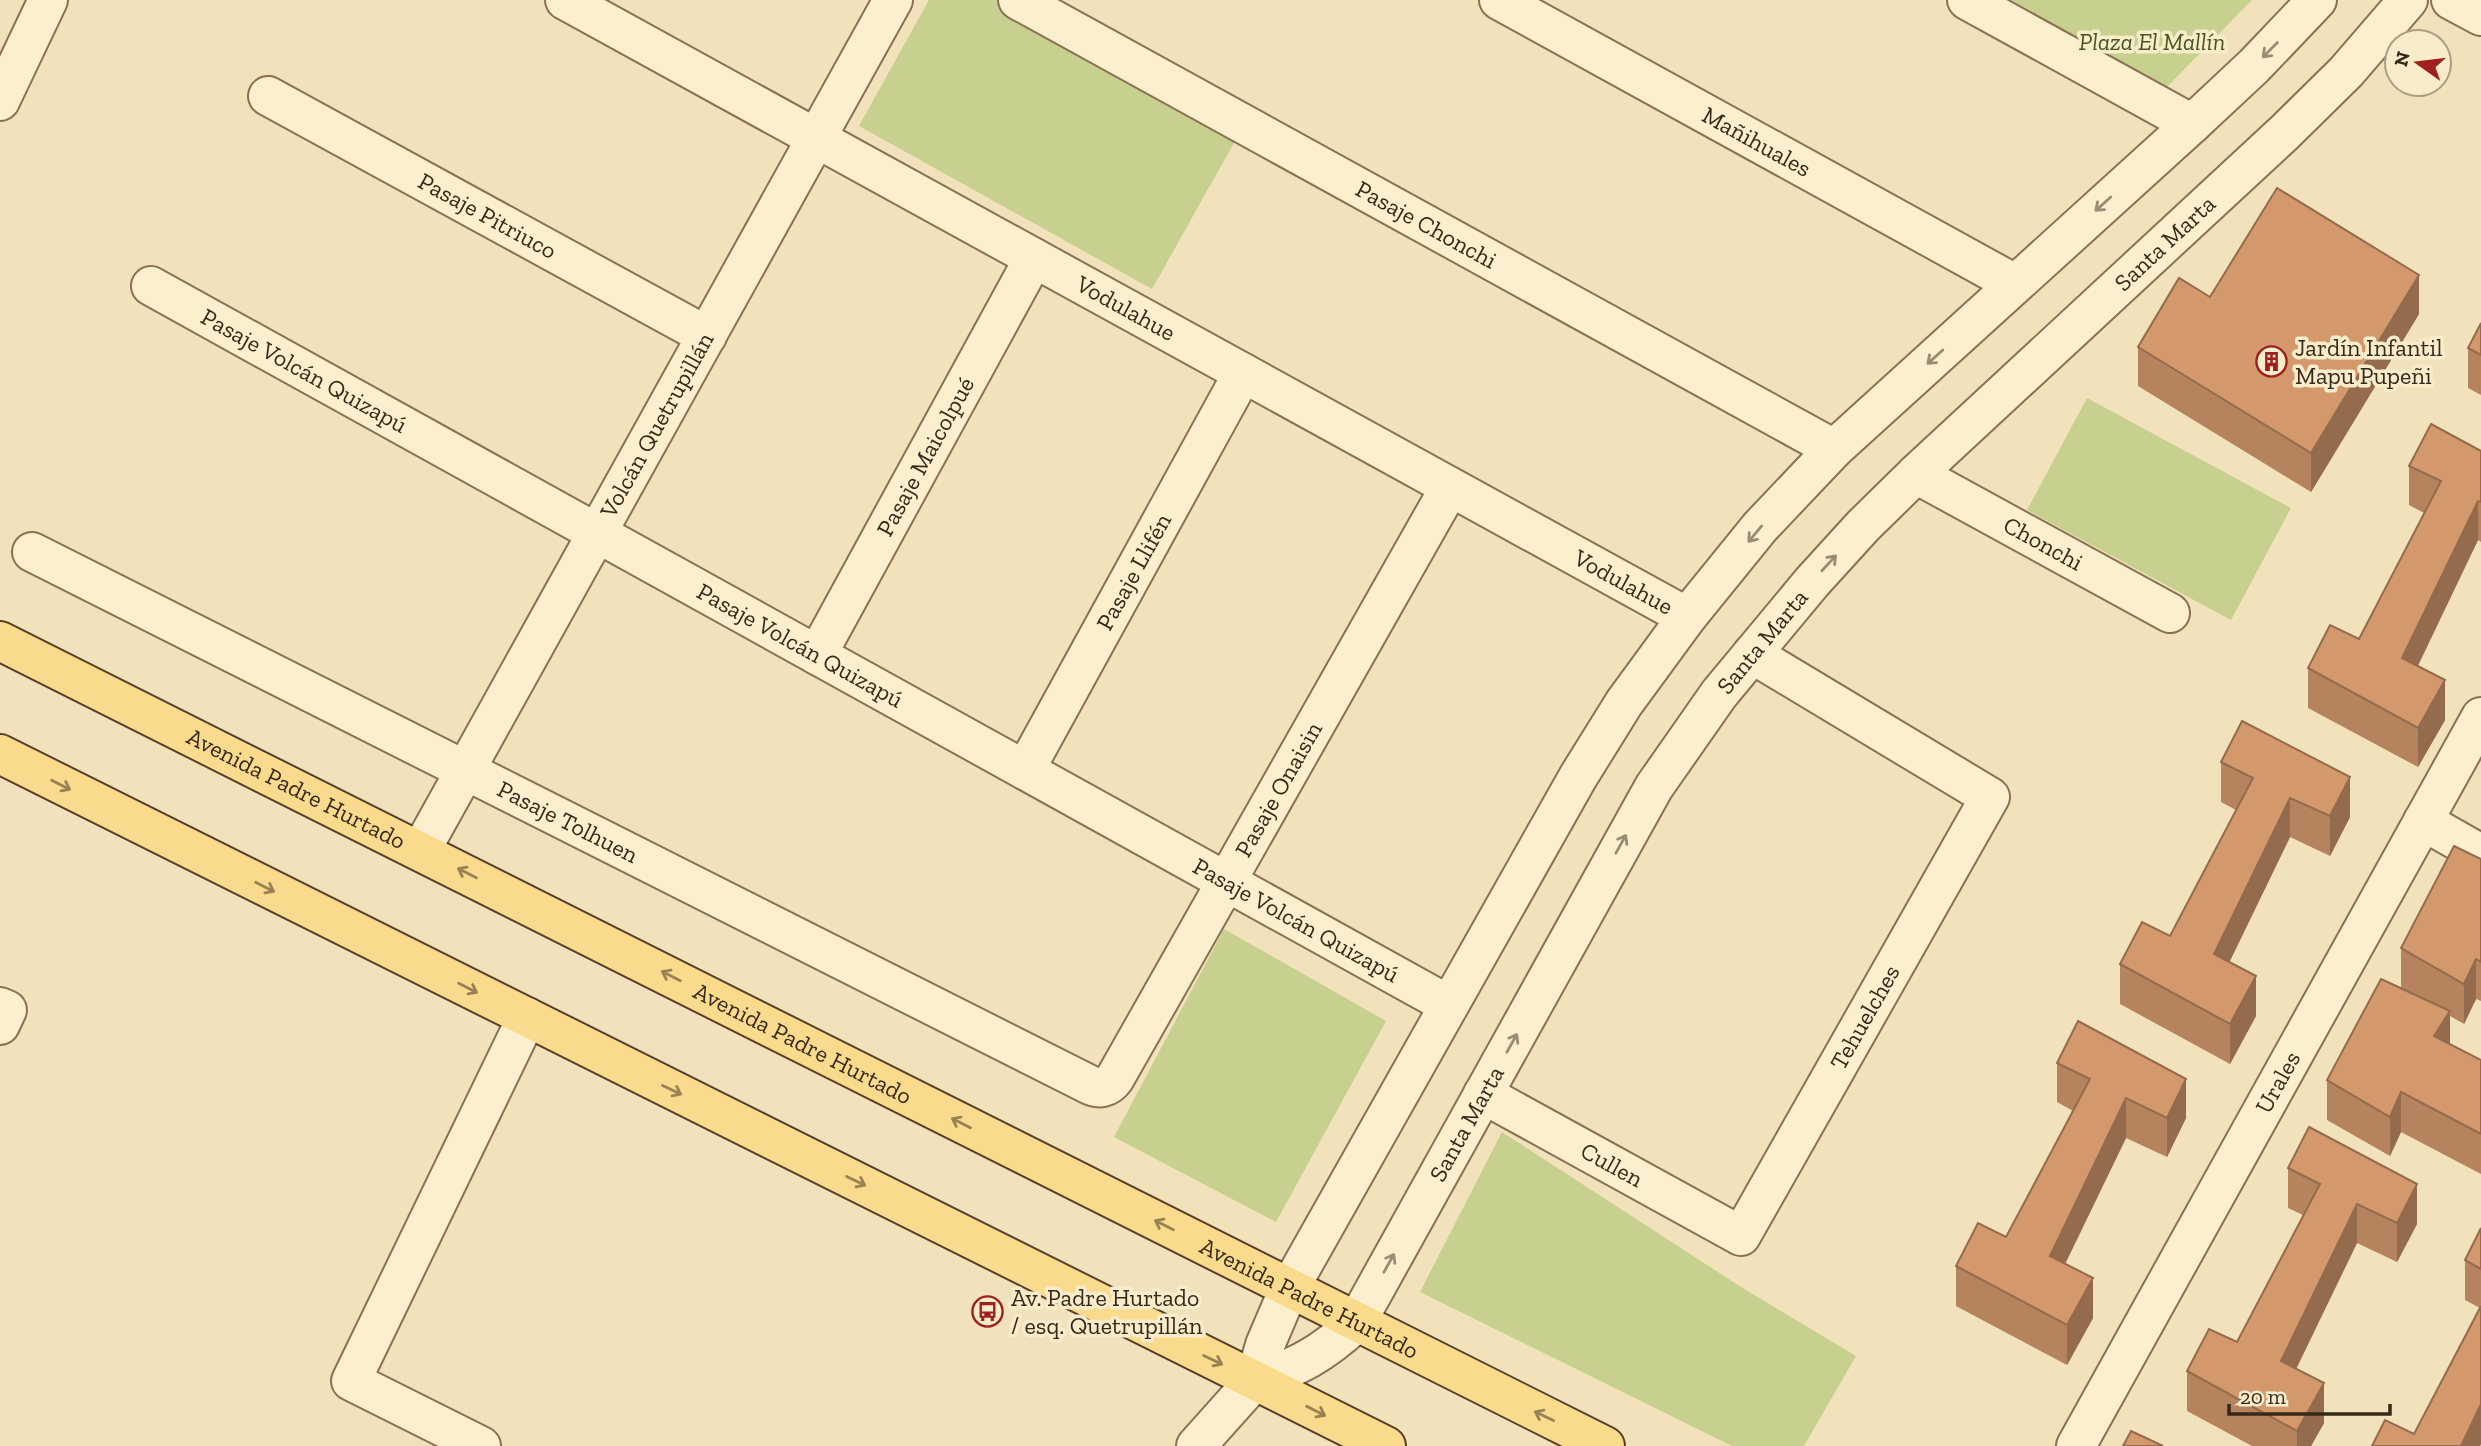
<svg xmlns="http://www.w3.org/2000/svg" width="2481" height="1446" font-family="'Zilla Slab',serif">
	<rect width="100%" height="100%" fill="#f1e2bb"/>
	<!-- green -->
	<g fill="#c7d08e">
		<path d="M929 0H998L1239 134 1152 289 859 126Z"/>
		<path d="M2000 0H2252L2165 89Z"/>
		<path d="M2087 398 2291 508 2231 620 2027 510Z"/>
		<path d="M1224 929 1386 1021 1276 1222 1114 1137Z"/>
		<path d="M1502 1132 1741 1287 1856 1356 1804 1446H1732L1420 1292Z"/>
	</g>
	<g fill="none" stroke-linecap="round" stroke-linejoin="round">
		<defs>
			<g id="minor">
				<path id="s1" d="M565 0 1687 617"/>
				<path id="s2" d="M1018 0 1834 449"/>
				<path id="s3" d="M1499 0 2015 284"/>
				<path d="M1967 0 2192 124"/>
				<path d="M2451 0 2481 16"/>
				<path id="s4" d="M268 96 707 336"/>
				<path d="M0 101 48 0"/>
				<path id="s5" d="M151 286 1449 1005"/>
				<path id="s6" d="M1916 474 2170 613"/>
				<path id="s7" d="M32 552 1088 1084C1099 1090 1108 1088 1115 1078L1450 487"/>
				<path id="s8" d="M817 655 1034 258"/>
				<path id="s9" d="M1025 770 1243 373"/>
				<path d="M2423 821 2481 854"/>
				<path id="s10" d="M421 850 893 0"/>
				<path d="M0 1007 7 1010 0 1025"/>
				<path id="s11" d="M1483 1094 1741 1236 1990 797 1752 654"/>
				<path id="s12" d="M1255 1380C1298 1368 1323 1353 1356 1323L1654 787 1719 694 1812 582 1863 526 1916 474 2284 133 2346 72 2408 0"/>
				<path d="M481 1446 351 1381 527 1017"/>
				<path d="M1196 1446 1255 1380 1265 1345 1289 1289 1578 777 1624 703 1687 617 1760 527 1834 449 2192 124 2254 66 2317 0"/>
				<path id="s13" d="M2076 1446 2481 717"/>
			</g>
			<g id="major">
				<path id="s14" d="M0 641C536 907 1069 1180 1605 1446"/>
				<path d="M0 754 1386 1446"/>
			</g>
		</defs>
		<!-- minor casing -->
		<use href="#minor" stroke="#8a7153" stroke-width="42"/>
		<!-- major casing -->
		<use href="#major" stroke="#573f28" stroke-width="42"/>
		<!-- minor -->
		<use href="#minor" stroke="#fcefce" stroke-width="38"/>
		<!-- major -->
		<use href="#major" stroke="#fada8d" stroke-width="38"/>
	</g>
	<!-- wall -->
	<g fill="#b5845e">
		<path d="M2419 314 2311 492 2138 386V347Z"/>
		<path d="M2481 323V395L2468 388V348Z"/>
		<path d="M2481 451V542L2478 540 2418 666 2445 720 2418 767 2308 708V668L2359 639 2424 513 2409 505V466Z"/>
		<path d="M2221 762 2350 817 2330 856 2290 837 2229 962 2256 1016 2230 1064 2120 1004V964L2170 936 2236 810 2221 802Z"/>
		<path d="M2481 859V1001L2476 999 2464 1024 2450 1016V1044L2481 1060V1174L2401 1132 2390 1156 2327 1120V1080L2410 993 2401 988V948Z"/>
		<path d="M2057 1063 2186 1118 2167 1157 2126 1138 2065 1264 2093 1318 2067 1365 1956 1306V1266L2006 1237 2073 1111 2057 1102Z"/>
		<path d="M2288 1168 2417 1224 2397 1262 2357 1243 2296 1369 2324 1423 2311 1446H2252L2187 1411V1371L2237 1342 2303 1215 2288 1208Z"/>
		<path d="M2481 1228V1444L2480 1446H2372L2414 1434 2480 1308 2465 1300V1260Z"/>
	</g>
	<!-- shaded-wall -->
	<g fill="#946b4c">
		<path d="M2419 275V314L2311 492V453Z"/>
		<path d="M2478 501V540L2402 698V658Z"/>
		<path d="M2445 680V720L2418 767V728Z"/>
		<path d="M2350 777V817L2330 856V816Z"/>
		<path d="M2290 798V837L2214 994V954Z"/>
		<path d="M2476 959V999L2464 1024V984Z"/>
		<path d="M2256 976V1016L2230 1064V1024Z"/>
		<path d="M2450 1011V1051L2434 1036Z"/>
		<path d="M2186 1079V1118L2167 1157V1118Z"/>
		<path d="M2401 1092V1132L2390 1156V1117Z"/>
		<path d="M2126 1098V1138L2050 1295V1256Z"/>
		<path d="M2417 1184V1224L2397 1262V1223Z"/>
		<path d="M2357 1204V1243L2281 1400V1361Z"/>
		<path d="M2093 1278V1318L2067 1365V1325Z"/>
		<path d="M2324 1383V1423L2311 1446H2297V1431Z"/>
		<path d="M2481 1404V1444L2480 1446H2461Z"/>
	</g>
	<!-- building -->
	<g fill="#d3996d" stroke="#946b4c" stroke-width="2">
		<path d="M2277 188 2419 275 2311 453 2138 347 2179 278 2210 297Z"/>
		<path d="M2481 323V355L2468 348Z"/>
		<path d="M2431 424 2481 451V502L2478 501 2402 658 2445 680 2418 728 2308 668 2330 625 2359 639 2441 481 2409 466Z"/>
		<path d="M2242 721 2350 777 2330 816 2290 798 2214 954 2256 976 2230 1024 2120 964 2142 922 2170 936 2253 778 2221 762Z"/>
		<path d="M2454 846 2481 859V962L2476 959 2464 984 2401 948Z"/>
		<path d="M2381 979 2450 1011 2434 1036 2481 1060V1134L2401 1092 2390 1117 2327 1080Z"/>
		<path d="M2078 1021 2186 1079 2167 1118 2126 1098 2050 1256 2093 1278 2067 1325 1956 1266 1978 1223 2006 1237 2090 1079 2057 1063Z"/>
		<path d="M2309 1127 2417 1184 2397 1223 2357 1204 2281 1361 2324 1383 2297 1431 2187 1371 2209 1329 2237 1342 2320 1184 2288 1168Z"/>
		<path d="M2481 1228V1269L2465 1260Z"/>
		<path d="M2481 1306V1404L2461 1446H2372L2385 1420 2414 1434Z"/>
		<path d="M2131 1431 2163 1446H2123Z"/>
	</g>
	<!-- one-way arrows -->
	<defs><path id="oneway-shaft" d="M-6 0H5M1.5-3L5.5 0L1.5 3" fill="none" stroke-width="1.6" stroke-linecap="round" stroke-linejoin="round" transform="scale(1.75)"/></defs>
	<g stroke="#9a8c74">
		<use href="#oneway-shaft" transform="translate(2270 50) rotate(135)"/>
		<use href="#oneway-shaft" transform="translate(2103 204) rotate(138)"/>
		<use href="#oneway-shaft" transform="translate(1935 357) rotate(138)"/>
		<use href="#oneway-shaft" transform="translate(1755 534) rotate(130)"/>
		<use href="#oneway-shaft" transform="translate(1829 563) rotate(-47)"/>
		<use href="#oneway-shaft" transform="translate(1621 844) rotate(-61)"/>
		<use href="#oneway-shaft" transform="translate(1512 1043) rotate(-61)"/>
		<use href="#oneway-shaft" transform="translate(1389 1263) rotate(-61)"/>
	</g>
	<g stroke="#988254">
		<use href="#oneway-shaft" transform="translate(61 785) rotate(27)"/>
		<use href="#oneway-shaft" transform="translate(467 873) rotate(-153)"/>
		<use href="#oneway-shaft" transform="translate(265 887) rotate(27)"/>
		<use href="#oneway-shaft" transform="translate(671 976) rotate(-153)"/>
		<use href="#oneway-shaft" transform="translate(468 988) rotate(27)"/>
		<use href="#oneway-shaft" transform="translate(672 1090) rotate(26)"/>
		<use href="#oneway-shaft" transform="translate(961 1123) rotate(-153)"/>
		<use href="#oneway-shaft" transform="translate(856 1181) rotate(26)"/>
		<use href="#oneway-shaft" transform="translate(1164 1225) rotate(-153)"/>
		<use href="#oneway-shaft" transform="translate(1213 1360) rotate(26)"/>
		<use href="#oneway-shaft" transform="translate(1316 1411) rotate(27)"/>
		<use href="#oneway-shaft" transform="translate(1544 1416) rotate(-154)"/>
	</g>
	<!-- icons -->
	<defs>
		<symbol id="building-ring" viewBox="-11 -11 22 22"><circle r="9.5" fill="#f8eccb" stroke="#9e1f1e" stroke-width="1.5"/><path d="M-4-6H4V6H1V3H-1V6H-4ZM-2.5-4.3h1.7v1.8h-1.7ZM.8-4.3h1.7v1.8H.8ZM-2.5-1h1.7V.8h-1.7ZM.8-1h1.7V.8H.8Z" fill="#9e1f1e"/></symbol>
		<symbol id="bus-ring" viewBox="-11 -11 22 22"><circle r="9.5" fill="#f8eccb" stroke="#9e1f1e" stroke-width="1.5"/><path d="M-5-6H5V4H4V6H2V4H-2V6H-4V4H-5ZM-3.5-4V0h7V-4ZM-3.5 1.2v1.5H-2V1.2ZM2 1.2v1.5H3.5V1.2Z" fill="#9e1f1e"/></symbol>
	</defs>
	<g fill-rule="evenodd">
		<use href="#building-ring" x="2254" y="344" width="35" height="35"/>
		<use href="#bus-ring" x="970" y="1294" width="35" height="35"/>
	</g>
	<g text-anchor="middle" stroke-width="7" stroke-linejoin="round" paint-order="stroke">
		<!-- park labels -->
		<g font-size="24" font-style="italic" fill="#47561e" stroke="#f8eccb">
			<text x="2152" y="50">Plaza El Mallín</text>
		</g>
		<!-- street labels -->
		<g font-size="24" fill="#37291a" stroke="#f8eccb">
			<text dy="8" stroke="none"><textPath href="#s3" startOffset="294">Mañihuales</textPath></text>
			<text dy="8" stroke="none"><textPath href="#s4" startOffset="250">Pasaje Pitriuco</textPath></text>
			<text dy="8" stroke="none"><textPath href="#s2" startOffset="466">Pasaje Chonchi</textPath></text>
			<text dy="8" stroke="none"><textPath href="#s12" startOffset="1479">Santa Marta</textPath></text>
			<text dy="8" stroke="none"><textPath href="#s1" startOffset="640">Vodulahue</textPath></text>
			<text dy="8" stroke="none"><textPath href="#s5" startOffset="175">Pasaje Volcán Quizapú</textPath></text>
			<text dy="8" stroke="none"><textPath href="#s10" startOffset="486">Volcán Quetrupillán</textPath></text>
			<text dy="8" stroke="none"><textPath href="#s8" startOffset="226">Pasaje Maicolpué</textPath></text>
			<text dy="8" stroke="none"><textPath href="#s6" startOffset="145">Chonchi</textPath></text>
			<text dy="8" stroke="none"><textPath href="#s9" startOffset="226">Pasaje Llifén</textPath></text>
			<text dy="8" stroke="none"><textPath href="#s1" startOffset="1208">Vodulahue</textPath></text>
			<text dy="8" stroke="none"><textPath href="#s12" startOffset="912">Santa Marta</textPath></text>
			<text dy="8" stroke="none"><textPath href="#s5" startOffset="742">Pasaje Volcán Quizapú</textPath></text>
			<text dy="8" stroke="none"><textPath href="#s14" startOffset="331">Avenida Padre Hurtado</textPath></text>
			<text dy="8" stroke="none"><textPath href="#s7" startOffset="1545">Pasaje Onaisin</textPath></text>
			<text dy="8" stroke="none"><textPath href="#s7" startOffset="600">Pasaje Tolhuen</textPath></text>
			<text dy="8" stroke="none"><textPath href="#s5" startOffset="1309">Pasaje Volcán Quizapú</textPath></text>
			<text dy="8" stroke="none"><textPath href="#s11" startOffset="546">Tehuelches</textPath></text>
			<text dy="8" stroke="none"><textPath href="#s14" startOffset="898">Avenida Padre Hurtado</textPath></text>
			<text dy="8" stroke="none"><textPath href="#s13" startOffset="416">Urales</textPath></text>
			<text dy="8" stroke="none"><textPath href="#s12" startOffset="345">Santa Marta</textPath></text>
			<text dy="8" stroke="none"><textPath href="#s11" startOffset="147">Cullen</textPath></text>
			<text dy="8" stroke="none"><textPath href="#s14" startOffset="1465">Avenida Padre Hurtado</textPath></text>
		</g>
		<!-- poi labels -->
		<g font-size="24" fill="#37291a" stroke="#f8eccb" text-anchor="start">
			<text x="2295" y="356">Jardín Infantil<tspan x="2295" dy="28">Mapu Pupeñi</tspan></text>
			<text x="1011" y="1306">Av. Padre Hurtado<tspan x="1011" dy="28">/ esq. Quetrupillán</tspan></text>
		</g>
	</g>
	<!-- north arrow -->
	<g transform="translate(2418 63) rotate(284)"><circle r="33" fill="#f8eccb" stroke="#ab9e84" stroke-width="2"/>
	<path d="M0-5L12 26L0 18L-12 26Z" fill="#9e1f1e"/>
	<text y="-10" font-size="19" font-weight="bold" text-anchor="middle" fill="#37291a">N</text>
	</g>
	<!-- scale -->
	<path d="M2229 1404v10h161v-10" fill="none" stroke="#37291a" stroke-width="3.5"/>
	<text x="2240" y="1404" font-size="21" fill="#37291a" stroke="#f8eccb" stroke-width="5" paint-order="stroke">20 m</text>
</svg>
